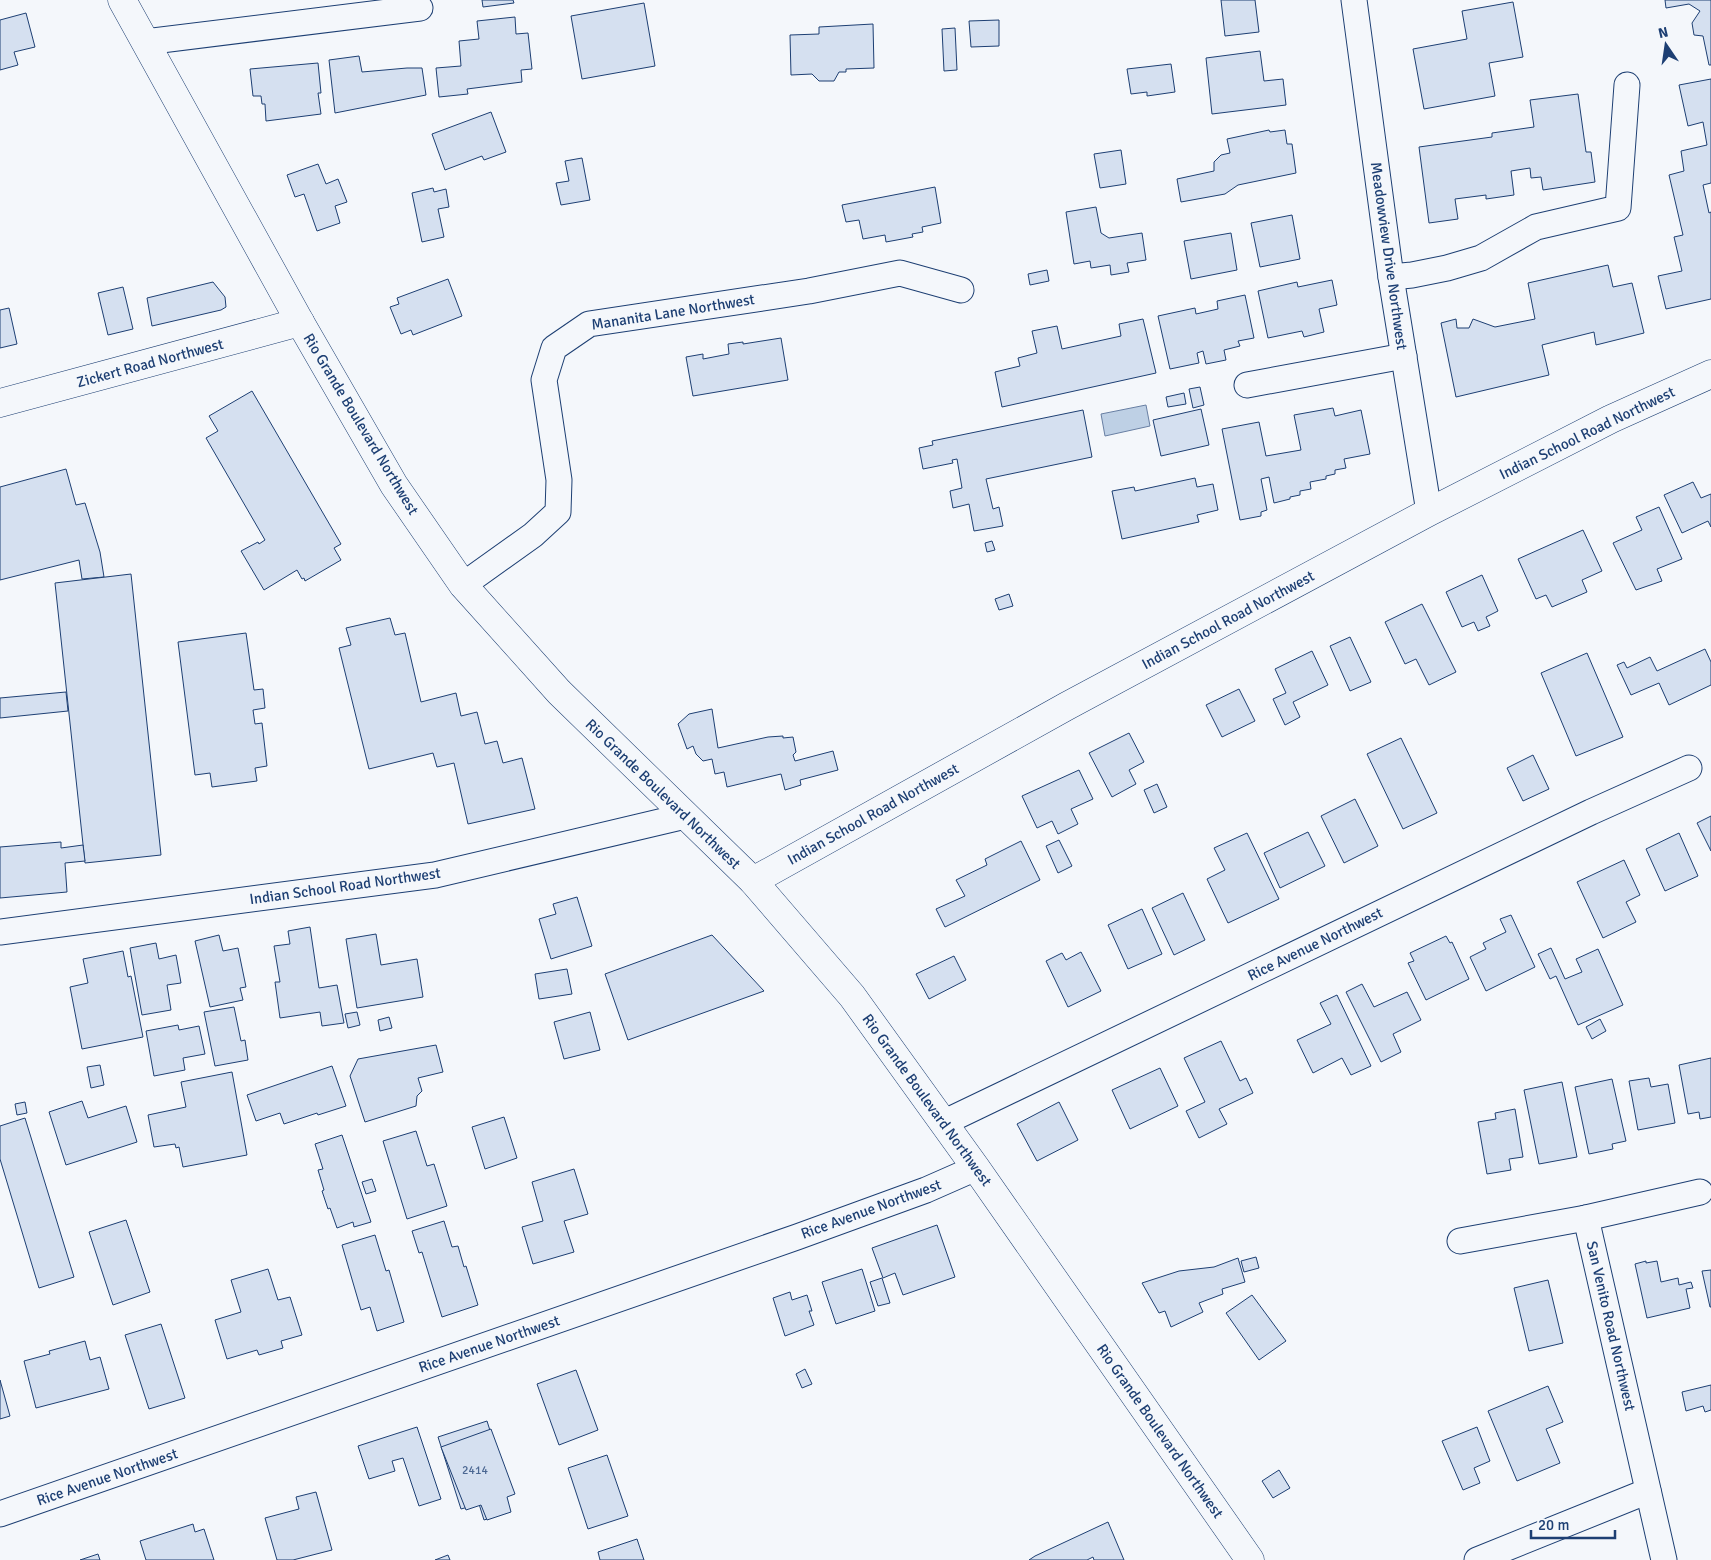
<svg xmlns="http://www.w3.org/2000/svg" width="1711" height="1560" font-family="Signika,sans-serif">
	<rect width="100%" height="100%" fill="#f4f7fb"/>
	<!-- water -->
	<path fill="#bed0e5" stroke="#687fa3" d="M1146 405 1150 426 1105 436 1101 414Z"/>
	<!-- building -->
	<g fill="#d5e0f0" stroke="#1d3f73">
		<path d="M482 0H513L514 3 483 7Z"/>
		<path d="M1221 0H1255L1259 32 1225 36Z"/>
		<path d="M1665 0H1711V65H1709L1703 36 1694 35 1692 23 1700 11 1689 4 1666 8Z"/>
		<path d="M1513 2 1523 57 1489 63 1495 96 1424 109 1413 49 1467 39 1462 11Z"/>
		<path d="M644 3 655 66 582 79 571 16Z"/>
		<path d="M26 13 35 47 14 52 18 65 0 70V20Z"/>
		<path d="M515 17 516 34 528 33 532 69 521 70 522 82 467 89 468 94 439 97 436 68 461 66 459 41 479 39 477 21Z"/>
		<path d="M999 20V46L971 47 969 21Z"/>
		<path d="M873 24 874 68 846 69V72H839L834 81H819L812 74 791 75 790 35 819 34V27Z"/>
		<path d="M955 28 957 70 944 71 942 29Z"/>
		<path d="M1260 51 1264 81 1283 79 1286 105 1212 114 1206 58Z"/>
		<path d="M359 56 362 72 407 68H422L426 95 335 113 329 60Z"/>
		<path d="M318 63 321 93H318L321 114 266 121 265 104H262L261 96H253L250 69Z"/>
		<path d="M1171 64 1175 92 1147 96V92L1131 94 1127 69Z"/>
		<path d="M1711 79V183L1703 185 1709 213 1711 212V299L1666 309 1658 276 1682 271 1674 237 1683 235 1669 175 1684 171 1681 151 1707 145 1703 122 1688 126 1679 85Z"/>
		<path d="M1578 94 1586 152H1591L1595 182 1543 190 1541 177 1531 178 1530 168 1511 171 1514 195 1486 199V195L1455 199 1458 219 1429 223 1419 147 1492 137V133L1534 127 1530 100Z"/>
		<path d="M491 112 506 152 484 160 482 156 445 170 432 134Z"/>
		<path d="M1269 130 1270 132 1285 130 1287 144H1292L1296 173 1238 185 1225 194 1181 202 1177 179 1214 171V162L1221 155 1230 153 1227 139Z"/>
		<path d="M1121 150 1126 184 1100 188 1094 154Z"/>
		<path d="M582 158 590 200 561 205 556 183 569 181 565 161Z"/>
		<path d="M318 164 326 184 338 179 347 202 335 206 340 223 317 231 304 194 295 197 287 175Z"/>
		<path d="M935 187 941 223 922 227 923 232 912 234 913 237 886 242 885 235 863 239 859 220 846 222 842 205Z"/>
		<path d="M433 188 434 192 446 189 449 207 438 209 444 237 422 242 412 193Z"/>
		<path d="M1096 207 1101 233 1109 238 1142 233 1146 260 1127 263 1129 272 1111 275 1110 265 1091 268 1090 261 1074 264 1066 212Z"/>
		<path d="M1292 215 1300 259 1260 267 1251 223Z"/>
		<path d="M1231 233 1237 270 1191 279 1184 241Z"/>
		<path d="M1608 265 1613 287 1632 283 1644 333 1596 345 1594 332 1542 345 1549 375 1456 397 1441 323 1456 319 1457 328H1469L1473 319 1495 327 1535 319 1528 283Z"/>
		<path d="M1047 270 1049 281 1030 285 1028 274Z"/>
		<path d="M448 279 462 316 413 335 411 330 401 334 390 307 399 304 397 298Z"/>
		<path d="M1332 280 1337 305 1319 309 1324 332 1304 337 1302 331 1268 338 1258 291 1297 282 1298 287Z"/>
		<path d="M213 282 225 297 226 307 221 310 152 326 147 298Z"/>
		<path d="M123 287 133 329 108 335 98 293Z"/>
		<path d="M1245 295 1254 338 1238 341 1240 346 1224 350 1226 360 1206 364 1203 351 1197 353 1199 363 1170 369 1158 316 1195 308 1196 314 1218 309 1217 301Z"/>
		<path d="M9 308 17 344 0 348V310Z"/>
		<path d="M1143 319 1156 373 1002 407 995 372 1020 366 1018 358 1037 353 1032 331 1057 326 1062 349 1121 336 1119 324Z"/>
		<path d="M781 338 788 380 693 396 686 357 703 354V359L729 354 728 344 743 342V344Z"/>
		<path d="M1200 387 1204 405 1193 408 1189 389Z"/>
		<path d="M252 391 341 544 334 548 341 560 305 581 304 578 302 579 297 570 264 590 241 551 258 542 259 544 265 540 206 438 218 431 209 416Z"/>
		<path d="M1184 393 1186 404 1168 407 1166 397Z"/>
		<path d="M1333 408 1335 416 1361 410 1370 454 1344 459 1346 468 1335 470V474L1326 476V479L1310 482 1311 489 1300 491V495L1290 497V499L1274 503 1269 477 1261 479 1267 510 1261 512V516L1240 520 1222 429 1259 422 1266 456 1301 450 1294 415Z"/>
		<path d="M1201 409 1209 445 1161 456 1153 420Z"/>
		<path d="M1083 410 1092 457 986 479 993 509 999 507 1003 526 974 531 969 504 953 508 950 491 962 488 957 459 952 460 953 463 923 469 919 448 933 445 932 441Z"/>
		<path d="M66 469 76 505 85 503 100 552 104 577 82 579 79 560 0 580V487Z"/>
		<path d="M1195 478 1197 487 1213 484 1218 510 1197 515 1199 522 1122 539 1112 491 1134 487 1135 491Z"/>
		<path d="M1693 482 1701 498 1711 494V527L1708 521 1682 533 1664 495Z"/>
		<path d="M1659 507 1682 559 1657 569 1662 581 1636 590 1613 543 1642 530 1636 517Z"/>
		<path d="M1583 530 1602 571 1582 580 1587 592 1552 607 1546 595 1536 599 1518 559Z"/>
		<path d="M992 541 995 550 987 552 985 543Z"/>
		<path d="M131 574 161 855 85 863 55 583Z"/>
		<path d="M1482 575 1498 611 1486 617 1490 626 1478 631 1474 622 1462 627 1446 592Z"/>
		<path d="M1009 594 1013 606 999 610 995 599Z"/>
		<path d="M1422 604 1456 672 1429 685 1416 659 1405 664 1385 622Z"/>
		<path d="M390 618 395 635 405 633 421 702 456 693 461 716 477 712 485 744 497 741 503 763 522 758 535 809 468 824 454 763 437 767 433 753 369 769 339 648 351 645 346 628Z"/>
		<path d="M246 633 254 690 263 689 265 708 253 710 255 724 262 723 267 766 255 768 257 781 212 787 210 773 195 775 178 642Z"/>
		<path d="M1350 637 1371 682 1350 691 1330 646Z"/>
		<path d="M1705 649 1711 662V685L1669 705 1659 683 1631 695 1617 665 1624 662 1627 668 1650 657 1657 671Z"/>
		<path d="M1312 651 1328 685 1293 702 1300 717 1285 725 1273 699 1286 693 1275 669Z"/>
		<path d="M1587 653 1623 737 1576 756 1541 673Z"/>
		<path d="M1239 689 1255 721 1222 737 1206 705Z"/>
		<path d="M66 692 68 711 0 718V698Z"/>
		<path d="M712 709 718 748 768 737 783 736V738L793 737 796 752 793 755 795 761 833 751 838 770 800 780 801 785 785 790 781 774 727 787 724 772 715 774 712 759 703 761 696 754 693 746 687 749 678 724 689 714Z"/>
		<path d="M1129 733 1144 762 1129 770 1136 784 1112 797 1089 753Z"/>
		<path d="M1401 738 1437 813 1403 829 1367 754Z"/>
		<path d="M1533 755 1549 789 1523 801 1507 768Z"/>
		<path d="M1079 770 1093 799 1071 809 1078 824 1058 834 1052 821 1037 828 1022 796Z"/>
		<path d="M1157 784 1167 807 1154 813 1144 790Z"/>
		<path d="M1355 799 1378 846 1344 863 1321 816Z"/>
		<path d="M1711 816V851L1697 823Z"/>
		<path d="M1308 832 1325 866 1280 888 1264 853Z"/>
		<path d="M1247 833 1279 899 1228 923 1207 879 1225 870 1214 848Z"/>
		<path d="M1679 833 1698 876 1665 891 1646 849Z"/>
		<path d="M1059 840 1072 866 1058 873 1046 846Z"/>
		<path d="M1021 841 1040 880 945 927 936 909 965 896 956 880 987 865 985 859Z"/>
		<path d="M61 842V848L83 845 85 861 65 863 67 892 0 898V847Z"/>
		<path d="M1624 860 1640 895 1626 902 1636 922 1603 938 1577 882Z"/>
		<path d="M1183 893 1205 940 1174 955 1152 908Z"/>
		<path d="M577 897 592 946 551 959 539 919 556 914 553 904Z"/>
		<path d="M1142 909 1162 954 1128 969 1108 925Z"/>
		<path d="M1511 915 1535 967 1486 991 1470 957 1486 949 1483 943 1506 932 1500 919Z"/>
		<path d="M310 927 319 988 337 985 344 1023 322 1026 320 1012 280 1018 275 982H280L274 946 290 944 288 931Z"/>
		<path d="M376 934 381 965 417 959 423 997 357 1008 346 939Z"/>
		<path d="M219 935 223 951 238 948 246 987 240 988 243 1000 210 1007 195 941Z"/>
		<path d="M712 935 764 991 628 1040 605 974Z"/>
		<path d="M1446 936 1450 943 1452 942 1469 979 1426 1000 1408 963 1414 961 1410 953Z"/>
		<path d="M156 943 159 959 176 955 181 983 167 985 171 1010 142 1015 130 948Z"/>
		<path d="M1551 948 1565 979 1582 972 1576 959 1598 949 1623 1005 1578 1025 1556 976 1550 979 1538 954Z"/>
		<path d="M123 951 128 977 131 976 143 1037 82 1049 70 987 88 983 83 959Z"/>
		<path d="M1081 952 1101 991 1068 1007 1046 961 1062 953 1066 960Z"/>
		<path d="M954 956 966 980 929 999 916 974Z"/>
		<path d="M567 969 572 994 539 999 535 974Z"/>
		<path d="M1362 984 1374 1007 1407 992 1421 1020 1393 1034 1401 1052 1381 1062 1346 992Z"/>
		<path d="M1337 995 1371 1066 1351 1075 1342 1058 1313 1073 1297 1040 1331 1024 1320 1003Z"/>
		<path d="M234 1007 241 1041 245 1040 248 1060 215 1066 204 1012Z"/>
		<path d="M357 1012 360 1025 348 1028 345 1014Z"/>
		<path d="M590 1012 600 1050 564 1059 554 1022Z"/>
		<path d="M389 1017 392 1028 380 1031 378 1020Z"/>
		<path d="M1600 1019 1606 1031 1592 1039 1586 1027Z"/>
		<path d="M178 1025 179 1030 199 1026 205 1054 183 1058 185 1070 154 1076 146 1031Z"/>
		<path d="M1221 1041 1240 1081 1246 1078 1253 1093 1219 1109 1227 1124 1199 1138 1186 1111 1205 1102 1184 1058Z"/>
		<path d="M436 1045 443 1072 418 1078 422 1091 417 1096 416 1106 365 1122 350 1076 358 1059Z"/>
		<path d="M1711 1058V1117L1700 1119 1699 1112 1688 1114 1679 1065Z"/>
		<path d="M100 1065 104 1085 91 1088 87 1067Z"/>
		<path d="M332 1066 346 1106 318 1115 317 1113 284 1124 280 1113 256 1121 247 1095Z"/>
		<path d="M1160 1068 1178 1106 1130 1129 1112 1090Z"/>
		<path d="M232 1072 247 1155 183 1167 179 1147 176 1148 175 1144 154 1147 148 1115 186 1107 181 1082Z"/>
		<path d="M1649 1078 1651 1087 1668 1084 1675 1123 1638 1130 1629 1081Z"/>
		<path d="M1612 1079 1626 1141 1612 1144 1613 1149 1589 1154 1575 1087Z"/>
		<path d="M1562 1082 1577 1157 1539 1164 1524 1090Z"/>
		<path d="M82 1101 88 1118 126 1106 137 1142 66 1165 49 1112Z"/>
		<path d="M25 1102 27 1113 17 1115 15 1104Z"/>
		<path d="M1059 1102 1078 1140 1037 1161 1017 1124Z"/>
		<path d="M1515 1109 1523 1157 1509 1159 1511 1170 1487 1174 1478 1122 1496 1119 1495 1113Z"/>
		<path d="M504 1117 517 1158 485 1169 472 1127Z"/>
		<path d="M25 1118 74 1277 39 1288 0 1159V1126Z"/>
		<path d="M416 1131 427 1166 434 1164 447 1206 407 1219 383 1141Z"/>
		<path d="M342 1135 371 1222 354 1227 353 1222 337 1228 330 1208 328 1209 322 1191 324 1190 318 1170 323 1169 315 1144Z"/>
		<path d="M574 1169 588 1214 564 1221 574 1252 533 1264 522 1227 543 1221 532 1182Z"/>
		<path d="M372 1179 376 1191 366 1194 362 1182Z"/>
		<path d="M126 1220 150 1292 113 1305 89 1232Z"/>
		<path d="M444 1221 452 1247 458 1246 464 1267 466 1266 478 1305 442 1317 422 1252 419 1253 412 1231Z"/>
		<path d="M937 1225 955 1277 903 1295 895 1273 883 1278 872 1248Z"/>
		<path d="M375 1235 386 1271 389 1270 404 1322 377 1331 370 1307 361 1310 342 1245Z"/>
		<path d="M1256 1257 1259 1268 1244 1272 1241 1261Z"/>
		<path d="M1238 1258 1245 1282 1222 1289 1223 1294 1199 1303 1203 1312 1171 1327 1165 1311 1159 1313 1142 1283 1179 1271 1214 1267Z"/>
		<path d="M1646 1261V1263L1657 1261 1661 1282 1678 1278 1679 1285 1691 1282 1693 1288 1686 1289 1690 1308 1647 1318 1635 1264Z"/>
		<path d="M268 1269 278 1300 290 1297 302 1335 281 1341 283 1348 259 1355 257 1350 227 1359 215 1320 241 1312 231 1280Z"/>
		<path d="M862 1269 875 1311 836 1324 822 1282Z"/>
		<path d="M1711 1270V1307H1710L1702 1271Z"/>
		<path d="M882 1278 890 1303 878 1306 870 1282Z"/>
		<path d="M1548 1280 1563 1343 1529 1351 1514 1288Z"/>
		<path d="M790 1292 792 1300 807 1295 812 1311H809L814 1325 785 1336 773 1298Z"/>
		<path d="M1252 1295 1286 1341 1259 1360 1226 1313Z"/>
		<path d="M161 1324 185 1398 149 1409 125 1335Z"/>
		<path d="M85 1341 90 1360 100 1357 109 1389 36 1408 24 1361 50 1354 49 1351Z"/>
		<path d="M805 1369 812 1384 802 1388 796 1374Z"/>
		<path d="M576 1370 598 1430 559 1445 537 1384Z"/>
		<path d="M0 1380 10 1416 0 1419Z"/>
		<path d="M1711 1385V1410L1705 1412 1703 1406 1686 1411 1682 1392Z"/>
		<path d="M1548 1386 1563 1422 1546 1429 1560 1463 1517 1481 1488 1411Z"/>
		<path d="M487 1421 510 1494 501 1497 506 1513 484 1520 479 1504 461 1509 438 1437Z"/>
		<path d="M417 1427 441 1499 419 1506 403 1458 392 1461 395 1471 369 1479 358 1446Z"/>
		<path d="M1477 1427 1490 1461 1474 1468 1480 1483 1463 1490 1442 1441Z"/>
		<path d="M491 1429 515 1494 507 1497 511 1512 487 1520 481 1505 466 1510 441 1447Z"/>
		<path d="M607 1455 628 1516 588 1529 568 1468Z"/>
		<path d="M1279 1470 1290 1488 1273 1498 1262 1481Z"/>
		<path d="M316 1492 332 1550 293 1560H277L265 1518 299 1509 296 1497Z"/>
		<path d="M1108 1522 1124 1560H1094L1093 1557 1087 1560H1029L1035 1556Z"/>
		<path d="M193 1524 195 1532 204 1529 214 1560H146L140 1541Z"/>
		<path d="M637 1539 644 1560H600L598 1552Z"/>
		<path d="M98 1554 100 1560H80Z"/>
		<path d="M448 1555 450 1560H435Z"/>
	</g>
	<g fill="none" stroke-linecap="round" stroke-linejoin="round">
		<defs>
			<g id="minor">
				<path d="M1354 0 1391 277 1429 512"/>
				<path d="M145 42 420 8"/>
				<path d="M1391 277 1412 275 1447 268 1481 258 1536 227 1618 208 1627 85"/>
				<path d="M1247 385 1404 356"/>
				<path d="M463 585 533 535 558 512 559 480 544 380 554 348 589 324 809 291 900 273 961 290"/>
				<path d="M0 932 435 875 685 816"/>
				<path d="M943 1123 1591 812 1689 768"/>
				<path d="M1586 1218 1664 1560"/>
				<path d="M1460 1241 1586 1218 1700 1192"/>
				<path d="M0 1514 797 1237 926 1190 976 1168"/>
				<path d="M1477 1560 1648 1491"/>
			</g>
			<path id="tertiary" d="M0 403 300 322"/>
			<g id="secondary">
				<path d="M122 0 300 322 394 485 463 585 559 692 753 881 852 996 976 1168 1250 1560"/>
				<path d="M753 881 1067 706 1429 512 1611 419 1711 374"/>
			</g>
		</defs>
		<!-- minor casing -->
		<use href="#minor" stroke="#1d3f73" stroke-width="27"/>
		<!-- tertiary casing -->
		<use href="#tertiary" stroke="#1d3f73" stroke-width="29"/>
		<!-- secondary casing -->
		<use href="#secondary" stroke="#1d3f73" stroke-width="29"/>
		<!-- minor -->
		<use href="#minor" stroke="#f4f7fb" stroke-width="25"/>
		<!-- tertiary -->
		<use href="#tertiary" stroke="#f4f7fb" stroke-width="28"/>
		<!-- secondary -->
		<use href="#secondary" stroke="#f4f7fb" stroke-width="28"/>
	</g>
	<g text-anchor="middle" stroke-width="4" stroke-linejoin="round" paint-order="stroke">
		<!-- number labels -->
		<g font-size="12" fill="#4b6792">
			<text x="475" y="1474">2414</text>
		</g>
		<!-- street labels -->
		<g font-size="15" fill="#1d3f73" stroke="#f4f7fb">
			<text transform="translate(1389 256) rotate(82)" y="5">Meadowview Drive Northwest</text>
			<text transform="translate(673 312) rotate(-9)" y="5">Mananita Lane Northwest</text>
			<text transform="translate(150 363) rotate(-15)" y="5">Zickert Road Northwest</text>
			<text transform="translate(361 424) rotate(59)" y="5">Rio Grande Boulevard Northwest</text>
			<text transform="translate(1587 433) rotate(-26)" y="5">Indian School Road Northwest</text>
			<text transform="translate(1228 620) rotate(-28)" y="5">Indian School Road Northwest</text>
			<text transform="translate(663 794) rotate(44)" y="5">Rio Grande Boulevard Northwest</text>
			<text transform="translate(873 814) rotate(-29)" y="5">Indian School Road Northwest</text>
			<text transform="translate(345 886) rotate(-8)" y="5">Indian School Road Northwest</text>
			<text transform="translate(1315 944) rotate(-26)" y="5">Rice Avenue Northwest</text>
			<text transform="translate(927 1100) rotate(54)" y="5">Rio Grande Boulevard Northwest</text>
			<text transform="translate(871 1209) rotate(-20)" y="5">Rice Avenue Northwest</text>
			<text transform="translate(1611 1326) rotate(77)" y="5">San Venito Road Northwest</text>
			<text transform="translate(489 1344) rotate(-19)" y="5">Rice Avenue Northwest</text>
			<text transform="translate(1160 1431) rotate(55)" y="5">Rio Grande Boulevard Northwest</text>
			<text transform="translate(107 1477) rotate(-19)" y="5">Rice Avenue Northwest</text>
		</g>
	</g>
	<!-- north arrow -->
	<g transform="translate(1666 45) rotate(347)" stroke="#f4f7fb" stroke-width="4" paint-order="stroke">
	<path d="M0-4L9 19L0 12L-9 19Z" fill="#1d3f73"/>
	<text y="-8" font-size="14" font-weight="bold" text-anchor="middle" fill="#1d3f73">N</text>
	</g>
	<!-- scale -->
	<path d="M1531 1530v8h84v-8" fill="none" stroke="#1d3f73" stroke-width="2.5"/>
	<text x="1538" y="1530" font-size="15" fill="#1d3f73" stroke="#f4f7fb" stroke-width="4" paint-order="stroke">20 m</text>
</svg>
